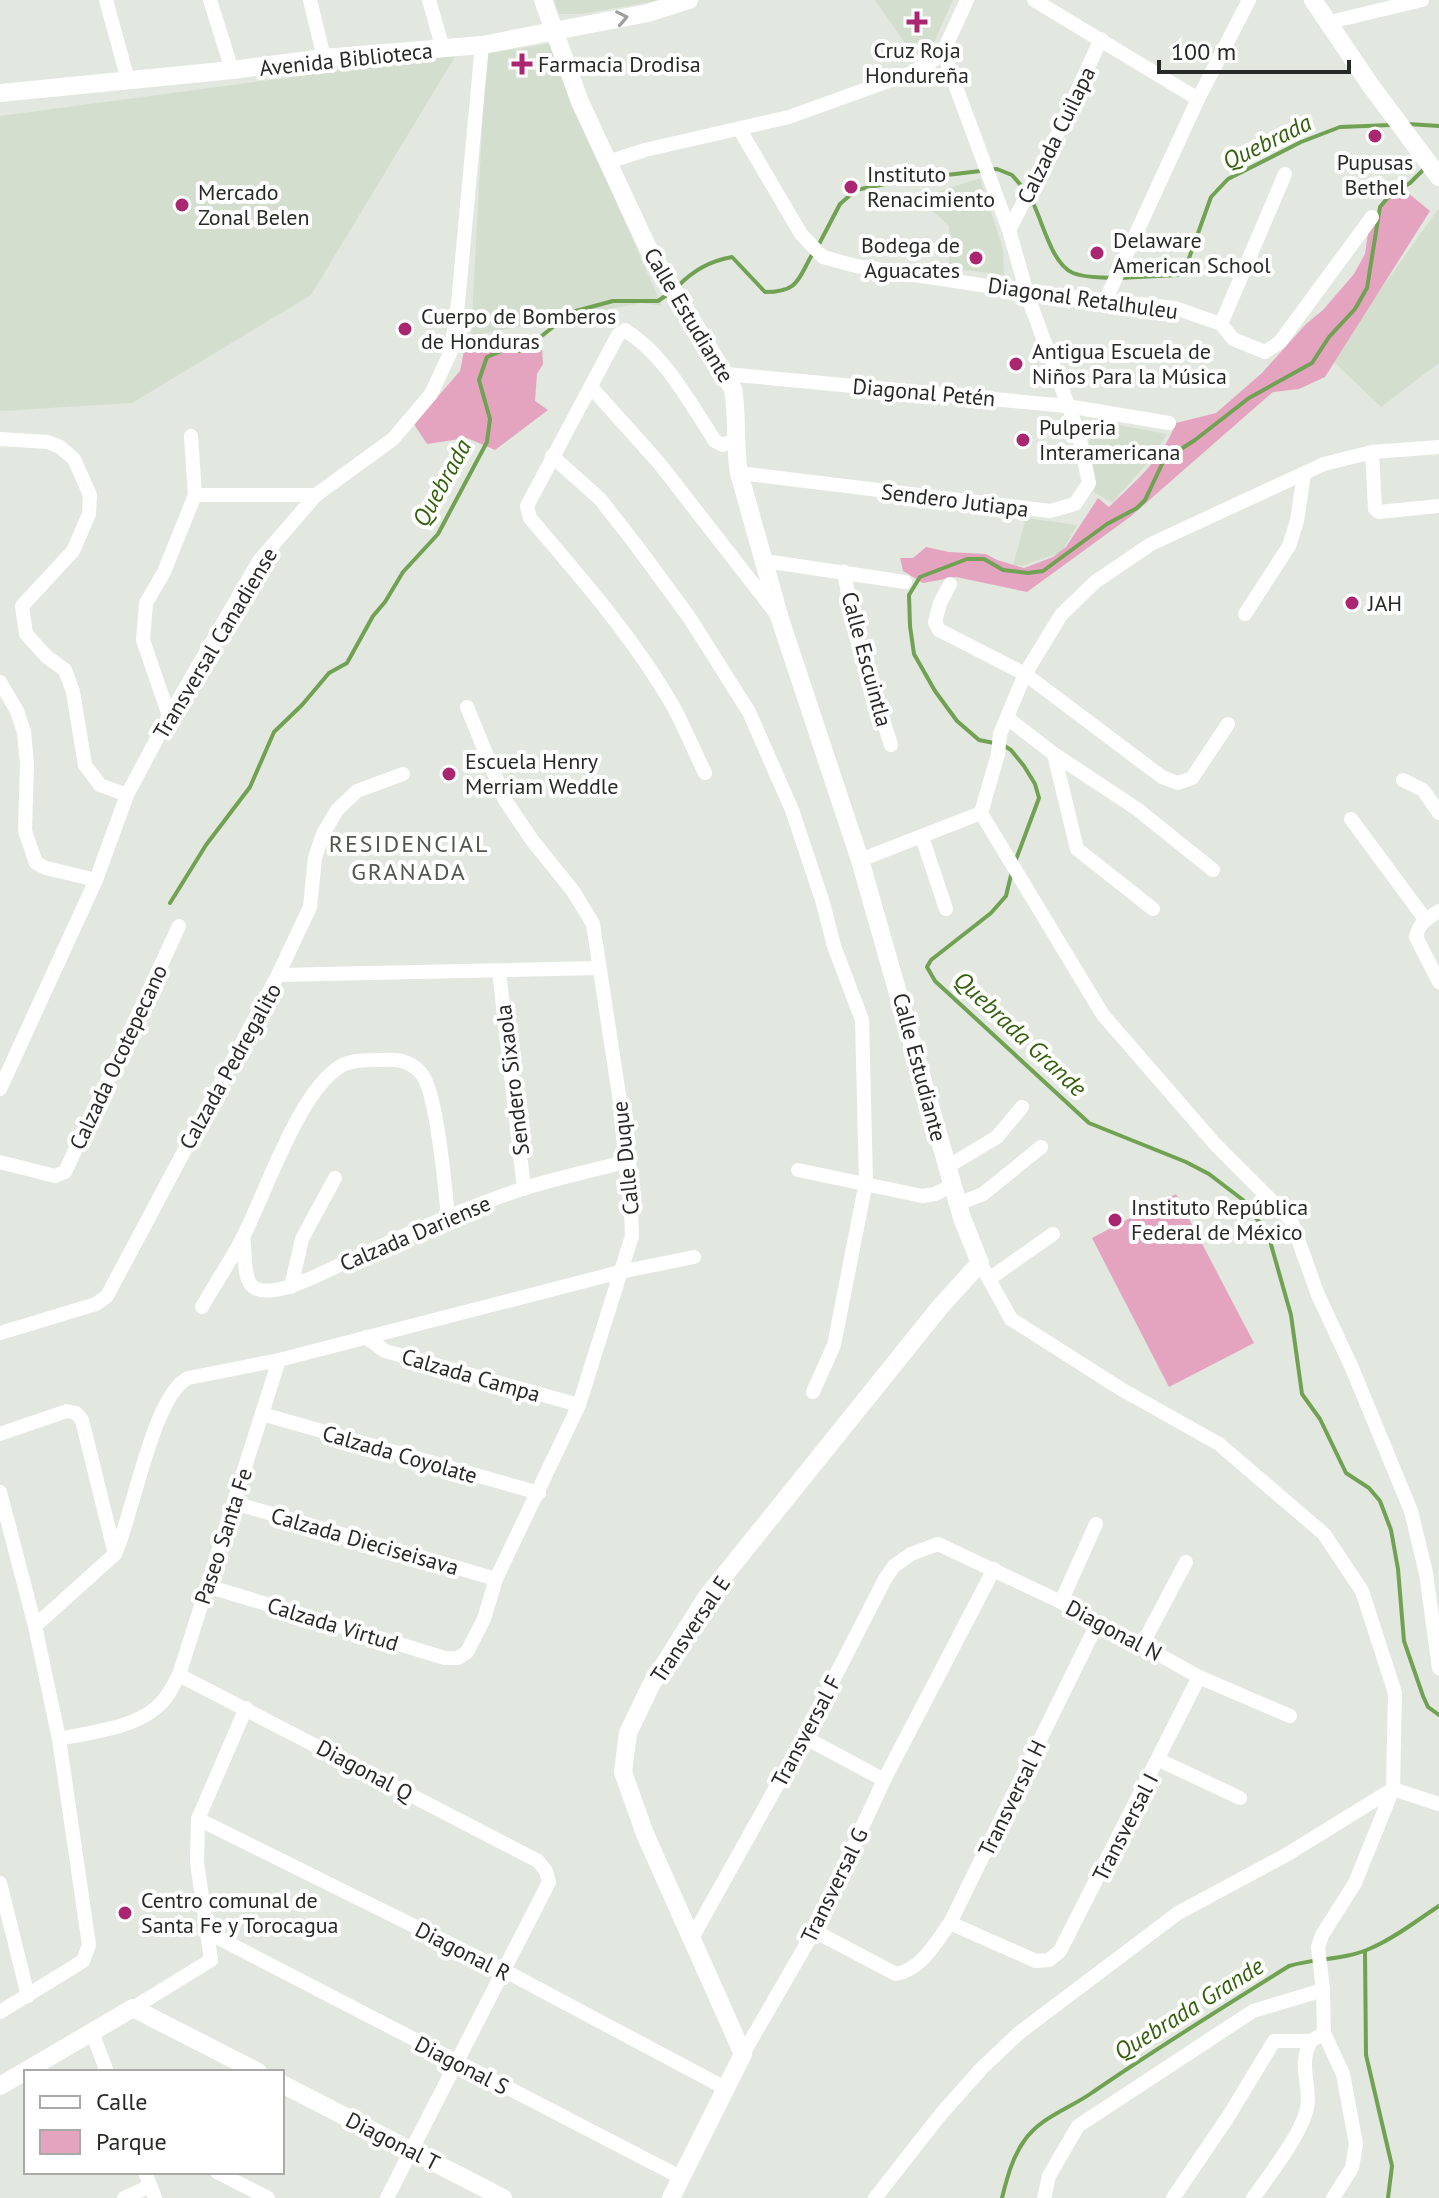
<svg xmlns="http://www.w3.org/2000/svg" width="1439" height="2198" font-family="'PT Sans',sans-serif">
	<rect width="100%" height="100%" fill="#e2e8df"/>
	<!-- built -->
	<g fill="#d4dece">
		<path d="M554 0H660L582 14H559Z"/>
		<path d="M875 0H953L933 44 925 52 914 56Z"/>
		<path d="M553 43 573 104 662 306 641 303 471 336 486 54Z"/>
		<path d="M456 55 311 295 132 403 0 411V116Z"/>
		<path d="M980 178 1003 249 1004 275 949 268V226L919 198Z"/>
		<path d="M1439 208V363L1381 407 1331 359Z"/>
		<path d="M1087 424 1119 425 1167 434 1151 459 1112 503 1094 492Z"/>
		<path d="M1026 518 1077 525 1062 552 1022 566 1013 565Z"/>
	</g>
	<!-- green -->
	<g fill="#e4a4c0">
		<path d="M1396 183 1430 211 1325 377 1299 389 1273 392 1130 517 1027 592 956 577 923 583 903 571 900 558H913L926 547 949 552 986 554 997 560 1024 568 1053 557 1066 547 1098 498 1109 507C1137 480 1162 459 1176 423L1216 413 1262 373 1306 324 1323 310 1354 274 1365 254 1368 233Z"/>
		<path d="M485 337 516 340 514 342 542 347 543 364 537 374 535 401 548 410 495 450 467 438 427 444 414 424 460 371 464 351Z"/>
		<path d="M1176 1194 1254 1343 1169 1387 1092 1238Z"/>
	</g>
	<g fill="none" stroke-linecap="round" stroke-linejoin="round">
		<!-- stream -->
		<g stroke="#71a152" stroke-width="4">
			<path d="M1408 124 1439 126"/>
			<path d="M1030 197C1042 217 1050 263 1073 273 1085 278 1098 277 1111 278"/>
			<path d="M818 246 840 204 856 190 905 180 997 169 1012 175 1025 190"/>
			<path d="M1119 278 1178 275 1188 261 1211 197 1228 179 1301 142 1340 127 1391 125"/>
			<path d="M678 286C694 270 710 261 732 257L765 292C800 292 798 278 813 253"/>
			<path d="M994 743 979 740 957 721 935 691 914 654 910 626 909 595 920 577 967 559H984L1003 570 1028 573 1043 571 1107 524 1137 508 1145 500 1164 460 1195 440 1249 398 1312 363 1329 337 1355 309 1367 288 1380 207 1390 195 1410 183 1425 168"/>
			<path d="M1003 745 1011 750 1024 766 1035 784 1039 798 1015 862"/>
			<path d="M1012 871 1006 896 991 913 931 960 927 967 935 981 1089 1123 1186 1162 1209 1174 1243 1200 1268 1234 1291 1315 1302 1394 1320 1419 1346 1473 1369 1488 1380 1501 1391 1530 1398 1569 1404 1641 1423 1696 1428 1707 1439 1715"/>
			<path d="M170 903 206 845 250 787 274 732 302 705 329 673 347 663 373 616 385 602 403 572 438 534 487 442 490 419 479 380 487 357 504 350 519 351 529 346 572 312 613 301H658L668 294"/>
			<path d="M1365 1952 1366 2055 1392 2166 1388 2198"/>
			<path d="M1002 2198C1007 2178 1012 2158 1024 2141 1040 2117 1071 2108 1093 2092 1157 2048 1223 2007 1289 1966 1316 1958 1344 1960 1369 1949 1394 1939 1417 1920 1439 1906"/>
		</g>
		<!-- minor -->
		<g stroke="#fff" stroke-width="14">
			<path d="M106 0 128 80"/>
			<path d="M210 0 232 70"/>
			<path d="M310 0 324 58"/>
			<path d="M429 0 443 49"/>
			<path d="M1034 0 1198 99"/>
			<path d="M1330 22 1422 0"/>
			<path d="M740 130 801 234 823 257 856 266 1027 292 1175 308 1221 324 1233 339 1265 352 1280 342 1372 217"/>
			<path d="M608 162 645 150 789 117 911 73 930 63 943 52 967 0"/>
			<path d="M1009 230 1047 157 1101 39"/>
			<path d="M1106 299 1198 99 1249 0"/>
			<path d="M1221 324 1285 174"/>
			<path d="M726 374 1067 406 1169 423"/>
			<path d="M591 387 659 463 775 612"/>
			<path d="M0 439 48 442 60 447 74 459 90 495 89 514 73 551 22 606 26 634 47 657 65 670 73 692 85 765 100 785 127 795"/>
			<path d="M1439 447 1372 452 1324 464 1151 544 1095 582 1061 615 1025 674 1000 734 998 754 981 813 1103 1015 1215 1144 1291 1220 1318 1295 1352 1368 1411 1511 1426 1573 1439 1668"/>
			<path d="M1372 452 1375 509 1379 512 1439 506"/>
			<path d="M552 456 600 499 636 545 689 617 749 712 792 810 823 903 834 946 862 1020 866 1182 834 1345 813 1392"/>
			<path d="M739 473 1050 511 1075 504 1089 483 1079 435 1029 300 1009 230 943 52"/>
			<path d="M195 495H316"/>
			<path d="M765 561 905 582"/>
			<path d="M844 572 856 636 891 745"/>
			<path d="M950 584 940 603 935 622 939 630 1025 674 1162 777 1178 783 1192 778 1228 724"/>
			<path d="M1245 614 1289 546 1297 521 1304 474"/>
			<path d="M0 682 17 711 24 732 27 764 25 831 36 863 46 868 96 880"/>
			<path d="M169 716 143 640 146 603 164 572 195 495 191 436"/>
			<path d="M1007 718 1054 754 1137 809 1213 870"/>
			<path d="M1054 754 1077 849 1153 909"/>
			<path d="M705 773C694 751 685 728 673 706 634 638 581 578 530 518L527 506 618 335 625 330C666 356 689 402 715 441L723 445 736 439"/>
			<path d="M1403 780 1423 790 1439 813"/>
			<path d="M1351 819 1425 919"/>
			<path d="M922 837 946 909"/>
			<path d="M860 860 981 813"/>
			<path d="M1439 911C1427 918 1419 923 1416 937L1439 982"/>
			<path d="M499 971 524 1189"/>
			<path d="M278 975 599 968"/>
			<path d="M0 1089 96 880 127 795 169 716 259 561 316 495 393 439 431 394 451 351 458 303 482 45"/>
			<path d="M0 1162 55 1176 65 1172 179 926"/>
			<path d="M947 1167 997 1137 1022 1107"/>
			<path d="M798 1170 922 1196 935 1194 953 1185"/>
			<path d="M958 1204 983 1194 1041 1147"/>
			<path d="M243 1237C246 1252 242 1282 255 1288 275 1300 332 1268 352 1259 408 1234 464 1208 522 1189 557 1178 594 1170 629 1161"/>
			<path d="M980 1263 1011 1319 1121 1389 1219 1444 1324 1534 1362 1591 1395 1693 1393 1789 1355 1883 1322 1935 1318 1947 1323 1990 1324 2033 1343 2074 1356 2144 1352 2168 1333 2198"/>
			<path d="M989 1279 1053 1234"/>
			<path d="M291 1287 302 1239 335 1178"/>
			<path d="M202 1307C215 1284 230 1262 242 1239 265 1195 299 1090 341 1066 351 1060 365 1060 377 1060 394 1059 409 1059 421 1073 437 1091 445 1188 448 1216"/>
			<path d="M0 1333 96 1304 107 1296 278 975 310 907 315 858 323 834 337 810 357 791 403 774"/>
			<path d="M366 1337 385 1351 579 1405"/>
			<path d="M262 1414 539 1493"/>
			<path d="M0 1434 67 1411 76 1413 82 1420 115 1554 35 1626"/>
			<path d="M0 1492 35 1626 59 1739"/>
			<path d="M234 1503 496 1579"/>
			<path d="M115 1554C133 1515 153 1395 188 1378L279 1360"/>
			<path d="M207 1586 445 1658H458L467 1652 484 1619 496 1579 579 1405 632 1236 629 1161 593 924 573 891 532 840 505 800 467 707"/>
			<path d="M1061 1602 1096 1524"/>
			<path d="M1142 1645 1186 1562"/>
			<path d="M179 1675 538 1861 546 1871 549 1882 387 2198"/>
			<path d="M804 1737 884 1780"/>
			<path d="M1159 1760 1240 1798"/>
			<path d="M198 1819 505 1971 725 2088"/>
			<path d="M0 1883 28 1996"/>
			<path d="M950 1923 1036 1961 1049 1960 1060 1951 1199 1677"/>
			<path d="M814 1931 896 1974C922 1969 935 1943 950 1923L1096 1626"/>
			<path d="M209 1933 682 2178"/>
			<path d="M692 1938 804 1737 885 1579 894 1566 911 1554 938 1544 1061 1602 1096 1626 1142 1645 1199 1677 1290 1716"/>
			<path d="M133 2008 211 1960 197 1862 198 1819 246 1708"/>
			<path d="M0 2012 83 1961 89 1945 59 1739C90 1732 132 1729 157 1707 167 1699 173 1686 179 1675L279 1360 620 1272 694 1257"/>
			<path d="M92 2032 107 2072"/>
			<path d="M743 2054 814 1931 884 1780 994 1569"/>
			<path d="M145 2172 155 2198"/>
			<path d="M217 2172 268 2198"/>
			<path d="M124 2198 150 2186"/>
			<path d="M875 2198 941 2114 982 2068 1019 2033 1178 1913 1286 1855 1393 1789 1439 1804"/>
			<path d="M1044 2198 1049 2176 1078 2126 1253 2011 1323 1990"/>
			<path d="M1173 2198 1228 2117 1274 2041H1311L1324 2033"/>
			<path d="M1253 2198C1269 2176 1302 2133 1307 2108 1312 2086 1297 2066 1311 2041"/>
		</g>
		<!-- tertiary -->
		<g stroke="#fff" stroke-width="18">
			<path d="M543 0 580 102 647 246 733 389C738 417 734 445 739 473L780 619 860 860 962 1218 980 1263 940 1307 706 1598 651 1685 628 1733 623 1772 645 1834 743 2054 671 2198"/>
			<path d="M1313 0 1371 86 1439 177"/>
			<path d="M0 93 232 70 324 58 482 45 648 13 689 0"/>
			<path d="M282 2084 503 2198"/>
			<path d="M0 2086 133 2008 258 2072"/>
		</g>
	</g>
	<!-- one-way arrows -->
	<defs><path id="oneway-chevron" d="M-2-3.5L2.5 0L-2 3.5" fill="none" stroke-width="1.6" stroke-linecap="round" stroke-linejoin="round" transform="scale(2)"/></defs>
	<use stroke="#9e9f9d" href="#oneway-chevron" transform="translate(622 18) rotate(-11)"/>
	<!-- markers -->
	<g fill="#aa2670" stroke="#fff" stroke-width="3">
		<path d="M913 10h8v8h8v8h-8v8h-8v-8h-8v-8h8z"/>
		<path d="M518 52h8v8h8v8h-8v8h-8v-8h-8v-8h8z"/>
		<circle cx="1375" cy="136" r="8"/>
		<circle cx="851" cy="187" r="8"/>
		<circle cx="182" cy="205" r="8"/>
		<circle cx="1097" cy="253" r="8"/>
		<circle cx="976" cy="258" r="8"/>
		<circle cx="405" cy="329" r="8"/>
		<circle cx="1016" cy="364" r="8"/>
		<circle cx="1023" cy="440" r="8"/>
		<circle cx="1352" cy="603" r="8"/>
		<circle cx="449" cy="774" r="8"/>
		<circle cx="1115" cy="1220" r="8"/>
		<circle cx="125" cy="1913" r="8"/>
	</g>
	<g text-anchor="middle" stroke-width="8" stroke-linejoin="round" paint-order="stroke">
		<!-- poi labels -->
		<g font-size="22" fill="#272a26" stroke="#fff" text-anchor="start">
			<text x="917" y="58" text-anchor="middle">Cruz Roja<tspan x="917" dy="25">Hondureña</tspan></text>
			<text x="538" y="72">Farmacia Drodisa</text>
			<text x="1375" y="170" text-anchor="middle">Pupusas<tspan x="1375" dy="25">Bethel</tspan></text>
			<text x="867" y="182">Instituto<tspan x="867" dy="25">Renacimiento</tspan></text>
			<text x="198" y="200">Mercado<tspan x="198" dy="25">Zonal Belen</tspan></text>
			<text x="1113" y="248">Delaware<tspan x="1113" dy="25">American School</tspan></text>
			<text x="960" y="253" text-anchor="end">Bodega de<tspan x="960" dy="25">Aguacates</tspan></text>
			<text x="421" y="324">Cuerpo de Bomberos<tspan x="421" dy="25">de Honduras</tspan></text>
			<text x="1032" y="359">Antigua Escuela de<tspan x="1032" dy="25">Niños Para la Música</tspan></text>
			<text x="1039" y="435">Pulperia<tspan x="1039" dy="25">Interamericana</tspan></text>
			<text x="1368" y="611">JAH</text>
			<text x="465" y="769">Escuela Henry<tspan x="465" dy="25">Merriam Weddle</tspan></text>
			<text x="1131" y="1215">Instituto República<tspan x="1131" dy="25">Federal de México</tspan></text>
			<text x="141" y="1908">Centro comunal de<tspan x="141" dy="25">Santa Fe y Torocagua</tspan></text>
		</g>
		<!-- street labels -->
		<g font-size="22" fill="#272a26" stroke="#fff">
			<text transform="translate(346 59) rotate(-6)" y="8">Avenida Biblioteca</text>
			<text transform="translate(1056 135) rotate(-64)" y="8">Calzada Cuilapa</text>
			<text transform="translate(1083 298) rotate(8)" y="8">Diagonal Retalhuleu</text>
			<text transform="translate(689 315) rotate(59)" y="8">Calle Estudiante</text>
			<text transform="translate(924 392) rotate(5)" y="8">Diagonal Petén</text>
			<text transform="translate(955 500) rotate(7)" y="8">Sendero Jutiapa</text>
			<text transform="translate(215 643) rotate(-59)" y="8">Transversal Canadiense</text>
			<text transform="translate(867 659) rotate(75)" y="8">Calle Escuintla</text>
			<text transform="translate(118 1057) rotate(-65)" y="8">Calzada Ocotepecano</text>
			<text transform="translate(230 1066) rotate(-61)" y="8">Calzada Pedregalito</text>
			<text transform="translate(920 1067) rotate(75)" y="8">Calle Estudiante</text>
			<text transform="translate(512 1080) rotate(-97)" y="8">Sendero Sixaola</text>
			<text transform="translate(625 1158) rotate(-96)" y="8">Calle Duque</text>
			<text transform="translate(415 1233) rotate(-23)" y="8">Calzada Dariense</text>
			<text transform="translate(471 1375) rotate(16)" y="8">Calzada Campa</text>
			<text transform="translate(400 1454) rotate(16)" y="8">Calzada Coyolate</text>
			<text transform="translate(223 1536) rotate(-72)" y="8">Paseo Santa Fe</text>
			<text transform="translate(365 1541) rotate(16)" y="8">Calzada Dieciseisava</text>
			<text transform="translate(333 1624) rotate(17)" y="8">Calzada Virtud</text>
			<text transform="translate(690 1629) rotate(-56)" y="8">Transversal E</text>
			<text transform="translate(1114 1630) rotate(28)" y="8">Diagonal N</text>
			<text transform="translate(806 1731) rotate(-62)" y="8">Transversal F</text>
			<text transform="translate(365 1770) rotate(28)" y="8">Diagonal Q</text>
			<text transform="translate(1012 1798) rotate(-64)" y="8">Transversal H</text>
			<text transform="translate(1125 1827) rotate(-63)" y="8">Transversal I</text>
			<text transform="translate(834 1885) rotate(-64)" y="8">Transversal G</text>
			<text transform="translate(463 1951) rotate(27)" y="8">Diagonal R</text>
			<text transform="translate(462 2065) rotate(27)" y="8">Diagonal S</text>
			<text transform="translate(393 2141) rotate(27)" y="8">Diagonal T</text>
		</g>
		<!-- water labels -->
		<g font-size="24" font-style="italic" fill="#335f0a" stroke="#fff">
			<text transform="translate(1267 142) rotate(-26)" y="8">Quebrada</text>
			<text transform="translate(442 483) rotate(-61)" y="8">Quebrada</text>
			<text transform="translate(1020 1034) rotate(43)" y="8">Quebrada Grande</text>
			<text transform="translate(1189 2009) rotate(-32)" y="8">Quebrada Grande</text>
		</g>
		<!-- neighbourhood labels -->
		<g font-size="24" letter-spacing="2" fill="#52574f" stroke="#fff">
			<text x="409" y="852">RESIDENCIAL<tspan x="409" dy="28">GRANADA</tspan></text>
		</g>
	</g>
	<!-- legend -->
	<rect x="24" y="2070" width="260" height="104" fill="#ffffff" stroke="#a9aaa8" stroke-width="2"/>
	<rect x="40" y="2096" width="40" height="12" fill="#ffffff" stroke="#a9aaa8" stroke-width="2"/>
	<text x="96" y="2110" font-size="24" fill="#272a26">Calle</text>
	<rect x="40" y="2130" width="40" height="24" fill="#e4a4c0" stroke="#a9aaa8" stroke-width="2"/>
	<text x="96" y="2150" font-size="24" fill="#272a26">Parque</text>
	<!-- scale -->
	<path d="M1159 60v12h190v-12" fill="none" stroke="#272a26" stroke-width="4"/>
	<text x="1171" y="60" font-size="24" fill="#272a26" stroke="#ffffff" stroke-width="6" paint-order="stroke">100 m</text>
</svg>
